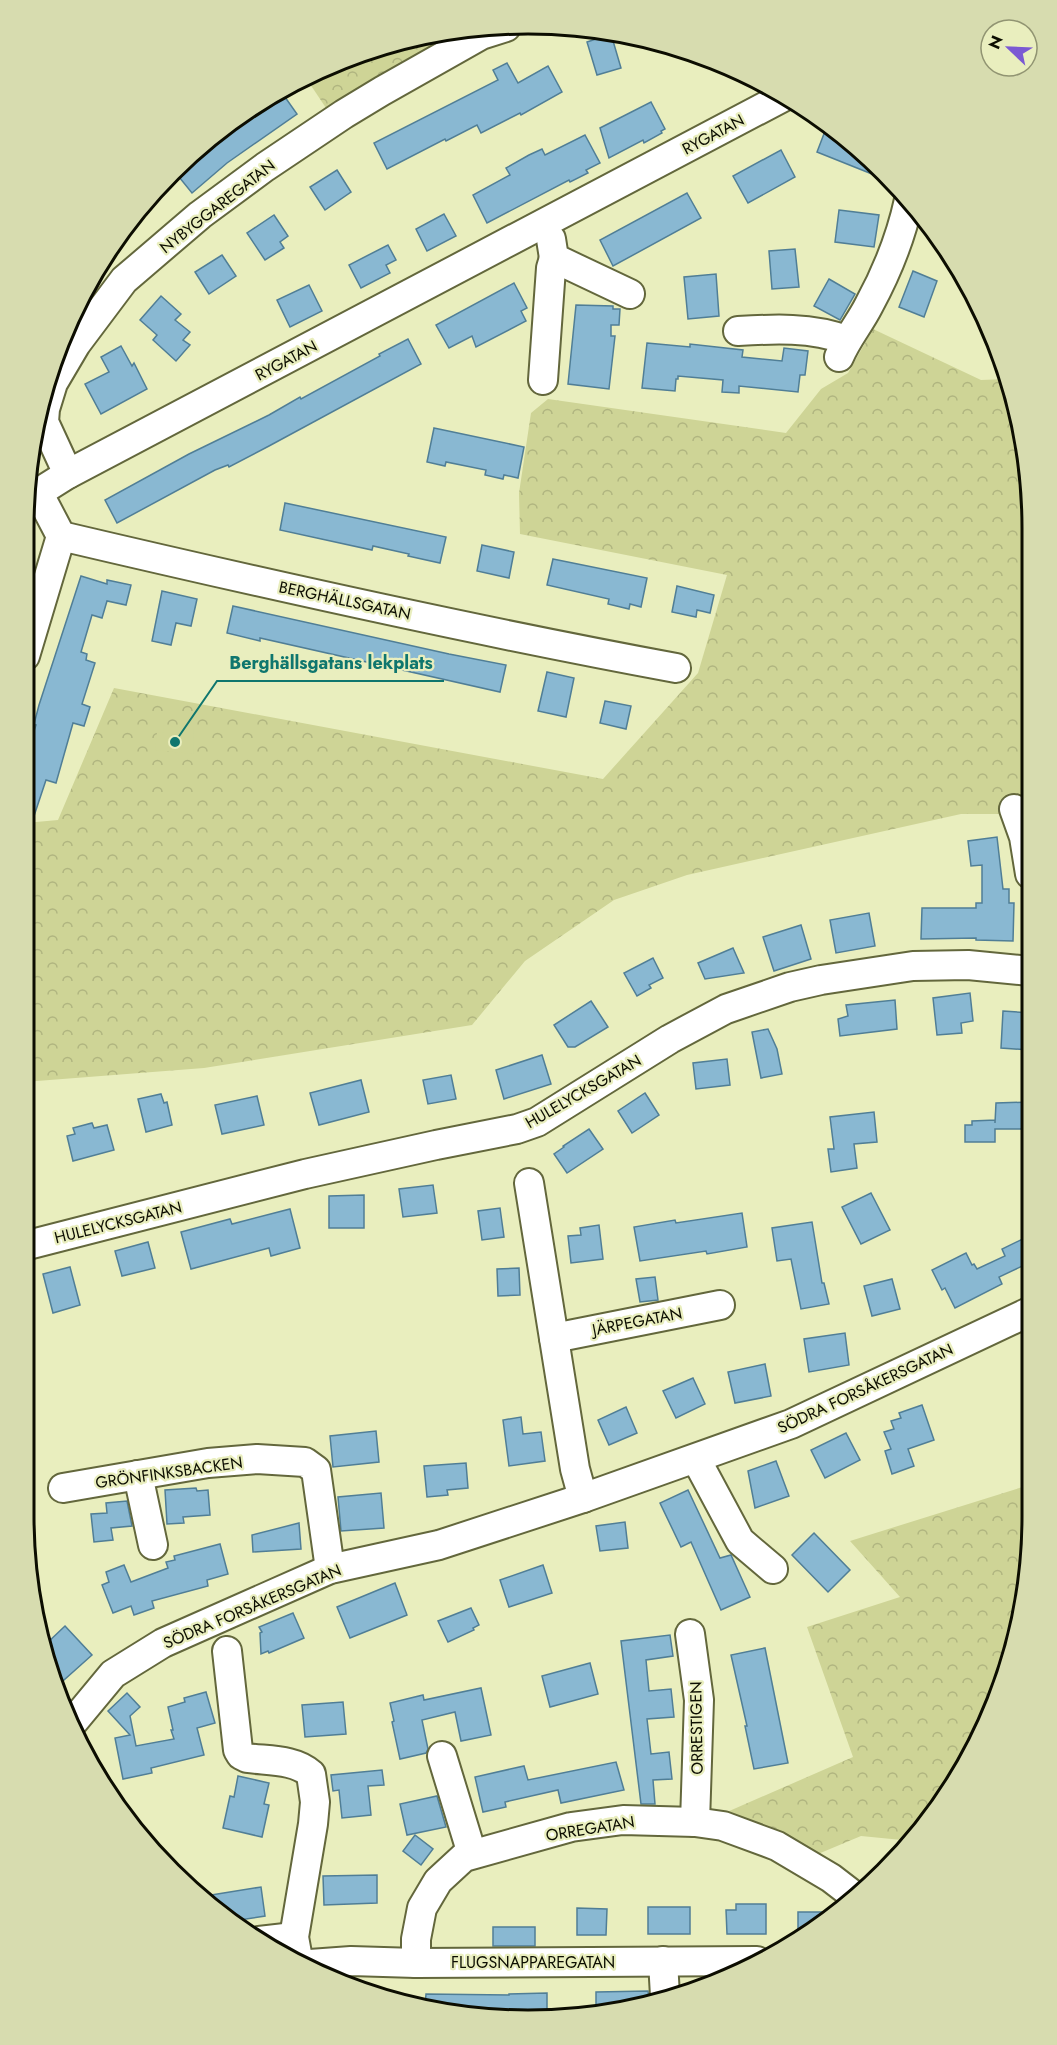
<svg xmlns="http://www.w3.org/2000/svg" width="1057" height="2045" font-family="Jost,sans-serif">
	<defs>
		<pattern id="forest-crowns" width="20" height="18" patternUnits="userSpaceOnUse" patternTransform="scale(1.5)"><rect width="20" height="18" fill="#ced496"/><path d="M2 6a3 3 0 1 1 6 0M12 15a3 3 0 1 1 6 0" fill="none" stroke="#b0b580"/></pattern>
	</defs>
	<rect width="100%" height="100%" fill="#e9eebe"/>
	<!-- forest -->
	<g fill="url(#forest-crowns)">
		<path d="M463 28H473L326 108 306 78 367 51Z"/>
		<path d="M873 329 981 380 1006 379 1029 462 1030 819 1020 814H961L687 875 614 900 525 961 472 1025 204 1068 24 1082 25 823 58 820 114 688 603 779 698 673 727 575 520 534 519 493 531 413 548 399 786 433 821 389 848 373Z"/>
		<path d="M1032 1484V1549L1016 1647 981 1740 929 1824 912 1841 861 1836 818 1854 727 1812 853 1757 807 1627 900 1597 850 1541Z"/>
	</g>
	<!-- park -->
	<path fill="#ced496" d="M164 725 194 729 193 754 155 750 157 732 163 733Z"/>
	<!-- building -->
	<g fill="#89b8d2" stroke="#507e96" stroke-width="1.5">
		<path d="M611 34 621 68 597 75 587 42Z"/>
		<path d="M507 63 518 83 548 66 562 92 521 115 520 113 481 133 477 125 446 141 445 139 387 169 374 143 498 80 493 70Z"/>
		<path d="M280 90 297 114 227 163 192 193 175 172 196 149Z"/>
		<path d="M651 102 665 129 661 131 662 133 644 143 643 140 609 158 600 128Z"/>
		<path d="M827 126 861 149 892 182 817 152Z"/>
		<path d="M585 135 600 163 586 170 588 173 570 182 569 180 487 223 473 195 510 175 506 168 529 155 542 149 545 155Z"/>
		<path d="M781 150 795 177 748 203 733 176Z"/>
		<path d="M337 170 351 192 325 210 310 187Z"/>
		<path d="M687 193 701 218 613 266 600 240Z"/>
		<path d="M839 210 879 215 874 247 835 242Z"/>
		<path d="M444 214 456 236 427 251 416 229Z"/>
		<path d="M274 215 288 236 280 242 284 248 265 260 247 233Z"/>
		<path d="M388 245 396 260 386 265 390 273 361 288 349 265Z"/>
		<path d="M795 249 799 287 772 289 769 251Z"/>
		<path d="M222 255 236 276 209 294 195 272Z"/>
		<path d="M913 271 937 281 924 317 899 307Z"/>
		<path d="M716 274 719 316 688 319 684 277Z"/>
		<path d="M829 279 855 294 840 320 814 306Z"/>
		<path d="M514 283 527 308 521 311 526 321 476 347 472 336 449 348 436 325Z"/>
		<path d="M309 285 322 311 290 327 277 300Z"/>
		<path d="M161 296 181 314 175 320 190 332 183 340 190 345 176 361 153 340 157 335 140 320Z"/>
		<path d="M576 305 613 306V309H620L619 325H611V336H615L609 389 568 384Z"/>
		<path d="M408 339 421 364 269 446 229 467 228 465 215 470 117 523 105 500 189 454 269 415 300 397 301 399 380 356 379 354Z"/>
		<path d="M647 343 690 347V344L743 350 742 357 782 361 784 348 808 351 805 375H800L798 392 739 386V393L722 392 723 380 678 376V379H676L675 391 642 388Z"/>
		<path d="M121 346 132 366 134 363 147 389 101 414 85 384 109 372 101 357Z"/>
		<path d="M434 428 524 447 518 478 504 475 503 479 485 475 486 470 446 462 445 466 427 462Z"/>
		<path d="M285 503 446 537 440 563 408 556 409 554 373 546 372 550 280 530Z"/>
		<path d="M482 545 514 552 509 578 477 571Z"/>
		<path d="M553 559 647 578 641 607 630 604 629 609 608 604 609 599 547 585Z"/>
		<path d="M81 576 107 584V580L131 585 126 605 107 601 102 618 92 615 81 652 87 654 86 660 95 663 82 704 90 707 84 726 73 723 56 783 46 780 28 834H25V759L36 725 34 724 39 705Z"/>
		<path d="M677 586 714 595 710 613 697 610 696 617 672 612Z"/>
		<path d="M162 591 197 599 191 626 176 623 171 645 152 641Z"/>
		<path d="M233 606 449 654 506 665 500 692 260 638V641L227 633Z"/>
		<path d="M547 672 574 678 566 717 538 711Z"/>
		<path d="M605 701 631 706 626 729 600 723Z"/>
		<path d="M997 837 1003 889H1009V903H1014L1013 941 976 940V938L921 939 922 908H976V903H982V865L971 866 968 841Z"/>
		<path d="M869 913 875 946 836 953 830 920Z"/>
		<path d="M801 925 811 959 774 971 763 937Z"/>
		<path d="M733 948 744 973 705 979 698 963Z"/>
		<path d="M653 958 663 978 649 985 651 988 637 996 624 973Z"/>
		<path d="M970 993 973 1021 961 1023 962 1033 937 1035 933 998Z"/>
		<path d="M895 1000 897 1029 840 1036 838 1019 848 1016 846 1005Z"/>
		<path d="M591 1001 608 1027 575 1047H568L554 1025Z"/>
		<path d="M1003 1011 1030 1013V1050L1001 1048Z"/>
		<path d="M768 1029 777 1049 782 1074 761 1078 752 1032Z"/>
		<path d="M542 1055 551 1084 504 1099 496 1070Z"/>
		<path d="M727 1059 730 1085 696 1089 693 1063Z"/>
		<path d="M451 1075 456 1099 428 1104 423 1080Z"/>
		<path d="M361 1080 369 1112 319 1125 310 1093Z"/>
		<path d="M645 1093 659 1115 632 1133 618 1111Z"/>
		<path d="M161 1094 164 1103 167 1102 172 1125 146 1132 138 1099Z"/>
		<path d="M257 1096 264 1125 222 1134 215 1105Z"/>
		<path d="M1031 1102V1129H995V1142H965V1125H972V1121L995 1120V1123L996 1103Z"/>
		<path d="M874 1112 877 1142 854 1144 857 1168 831 1172 828 1149H834L830 1117Z"/>
		<path d="M92 1123 94 1128 107 1125 114 1150 73 1161 67 1136 75 1134 73 1128Z"/>
		<path d="M589 1129 603 1149 567 1173 554 1154 564 1147 563 1146Z"/>
		<path d="M433 1185 437 1213 403 1217 399 1189Z"/>
		<path d="M871 1193 890 1230 861 1244 842 1207Z"/>
		<path d="M364 1195V1228H329V1196Z"/>
		<path d="M500 1208 504 1237 482 1240 478 1211Z"/>
		<path d="M290 1209 300 1248 271 1256 269 1248 191 1269 181 1232 230 1219 232 1224Z"/>
		<path d="M742 1213 747 1247 707 1254 706 1251 640 1261 634 1227 675 1220 676 1223Z"/>
		<path d="M812 1222 822 1283H824L829 1304 801 1309 791 1259 777 1261 772 1228Z"/>
		<path d="M599 1225 603 1259 571 1263 568 1236 581 1235 580 1228Z"/>
		<path d="M1031 1235V1262L999 1277 1002 1284 955 1308 945 1288 942 1290 932 1270 966 1253 972 1265 974 1264 977 1269 1005 1256 1002 1249Z"/>
		<path d="M148 1242 155 1268 122 1276 115 1251Z"/>
		<path d="M70 1267 80 1305 53 1313 43 1274Z"/>
		<path d="M519 1268 520 1295 498 1296 497 1269Z"/>
		<path d="M655 1277 658 1300 640 1302 636 1279Z"/>
		<path d="M892 1279 900 1309 872 1316 864 1286Z"/>
		<path d="M845 1333 849 1365 809 1372 804 1339Z"/>
		<path d="M765 1364 771 1396 735 1403 728 1372Z"/>
		<path d="M693 1378 705 1404 676 1418 663 1391Z"/>
		<path d="M922 1405 934 1440 908 1449 914 1466 892 1474 885 1451 891 1449 884 1432 894 1429 891 1421 901 1418 899 1413Z"/>
		<path d="M626 1407 637 1433 609 1445 598 1420Z"/>
		<path d="M521 1417 523 1434 541 1432 545 1461 509 1466 503 1420Z"/>
		<path d="M376 1431 379 1462 333 1467 330 1436Z"/>
		<path d="M846 1433 860 1460 825 1478 811 1450Z"/>
		<path d="M776 1461 789 1496 755 1508 748 1471Z"/>
		<path d="M466 1463 468 1488 447 1490 448 1495 427 1497 424 1466Z"/>
		<path d="M196 1488 197 1491 208 1490 210 1515 183 1517 184 1523 167 1524 165 1490Z"/>
		<path d="M688 1490 720 1558 731 1555 750 1597 721 1610 691 1542 681 1547 660 1503Z"/>
		<path d="M381 1493 384 1528 341 1531 338 1497Z"/>
		<path d="M127 1501 132 1526 111 1528 113 1540 94 1542 91 1514 107 1513 106 1503Z"/>
		<path d="M625 1522 628 1548 600 1551 596 1526Z"/>
		<path d="M299 1523 301 1549 253 1552 252 1535Z"/>
		<path d="M814 1533 850 1570 828 1592 792 1555Z"/>
		<path d="M220 1544 228 1574 207 1580 208 1586 152 1601 154 1608 134 1615 131 1606 113 1613 102 1585 109 1582 106 1572 124 1565 131 1582 168 1568 166 1562 175 1560 174 1556Z"/>
		<path d="M543 1565 552 1593 509 1607 500 1580Z"/>
		<path d="M395 1583 407 1615 350 1638 337 1607Z"/>
		<path d="M471 1608 479 1625 473 1628 474 1630 448 1642 438 1621Z"/>
		<path d="M293 1613 304 1638 269 1653 268 1651 261 1654 260 1633 262 1632 259 1627Z"/>
		<path d="M65 1626 92 1655 55 1688 51 1679 45 1645Z"/>
		<path d="M670 1635 673 1656 646 1660 649 1691 671 1689 674 1717 647 1719 651 1754 669 1752 672 1779 653 1780 655 1804H641L621 1641Z"/>
		<path d="M765 1648 788 1763 754 1769 745 1726H747L731 1655Z"/>
		<path d="M590 1663 598 1694 550 1707 542 1676Z"/>
		<path d="M481 1688 491 1735 461 1741 455 1712 422 1720 428 1749 426 1753 400 1759 392 1722 394 1721 390 1703 423 1695 424 1700Z"/>
		<path d="M206 1692 215 1723 197 1728 204 1755 151 1768 152 1773 123 1779 115 1738 130 1735 108 1711 127 1693 140 1707 130 1716 136 1746 174 1739 171 1730H173L168 1707 185 1702 184 1698Z"/>
		<path d="M343 1702 346 1734 305 1737 302 1705Z"/>
		<path d="M616 1762 624 1790 561 1803 558 1790 505 1802 506 1807 483 1812 475 1777 524 1766 528 1780Z"/>
		<path d="M382 1770 384 1785 368 1786 371 1815 342 1818 339 1790 333 1791 331 1775Z"/>
		<path d="M238 1776 269 1783 264 1804 269 1805 262 1837 223 1828 230 1796 234 1797Z"/>
		<path d="M437 1796 446 1827 407 1835 400 1804Z"/>
		<path d="M415 1835 433 1849 421 1865 403 1851Z"/>
		<path d="M377 1875V1903L324 1905 323 1876Z"/>
		<path d="M261 1887 265 1916 233 1921 205 1896Z"/>
		<path d="M736 1904H766V1934H727L726 1910H736Z"/>
		<rect x="648" y="1907" width="42" height="27"/>
		<path d="M577 1908 607 1909 606 1935H577Z"/>
		<path d="M798 1912H835L798 1935Z"/>
		<rect x="493" y="1927" width="42" height="19"/>
		<path d="M648 1991 649 1999 596 2012V1992Z"/>
		<path d="M547 1993V2018L425 2007 426 1994 509 1995V1994Z"/>
	</g>
	<g fill="none" stroke-linecap="round" stroke-linejoin="round">
		<defs>
			<g id="minor">
				<path d="M551 239 554 258 630 294"/>
				<path d="M738 331C773 329 812 327 846 340"/>
				<path d="M839 357C847 338 860 323 869 305 887 272 901 237 909 200"/>
				<path d="M543 380 551 268 554 258"/>
				<path d="M68 474 44 422 45 409 53 383 76 344 124 280 200 215 265 167 344 114 382 91 481 35 506 27"/>
				<path d="M39 494 61 536C265 584 470 630 676 668"/>
				<path d="M25 501 68 474 783 97"/>
				<path d="M25 656 61 536"/>
				<path d="M1014 809 1024 837 1030 874"/>
				<path d="M529 1183 575 1469 583 1498"/>
				<path d="M24 1246 305 1174 436 1145 517 1129 537 1122 670 1039 726 1009 790 987 821 980 913 966 968 965 1030 971"/>
				<path d="M554 1338 720 1305"/>
				<path d="M696 1459 740 1541 773 1569"/>
				<path d="M138 1475 153 1545"/>
				<path d="M63 1488 208 1463 257 1459 305 1462 316 1470 330 1569"/>
				<path d="M690 1634 699 1700 695 1822"/>
				<path d="M227 1651 238 1750 241 1755 247 1758C268 1761 295 1759 311 1774L315 1802 313 1824 294 1937 298 1959"/>
				<path d="M74 1721 113 1674 163 1643 330 1569 439 1545 583 1498 791 1424 1031 1311"/>
				<path d="M442 1756 472 1854"/>
				<path d="M259 1941 294 1937"/>
				<path d="M663 1961 665 1996"/>
				<path d="M416 1963V1939L422 1908 438 1881 464 1857 571 1827 623 1820 695 1822 723 1826 777 1846 831 1878 857 1898"/>
				<path d="M310 1964 351 1961 416 1963 757 1961"/>
			</g>
		</defs>
		<!-- minor casing -->
		<use href="#minor" stroke="#63673c" stroke-width="32"/>
		<!-- minor -->
		<use href="#minor" stroke="#fff" stroke-width="28"/>
	</g>
	<g text-anchor="middle" stroke-width="4.5" stroke-linejoin="round" paint-order="stroke">
		<!-- street labels -->
		<g font-size="16" fill="#0c0d01" stroke="#e9eebe">
			<text transform="translate(713 134) rotate(-28)" y="6">RYGATAN</text>
			<text transform="translate(217 206) rotate(-38)" y="6">NYBYGGAREGATAN</text>
			<text transform="translate(286 360) rotate(-28)" y="6">RYGATAN</text>
			<text transform="translate(345 600) rotate(12)" y="6">BERGHÄLLSGATAN</text>
			<text transform="translate(583 1091) rotate(-30)" y="6">HULELYCKSGATAN</text>
			<text transform="translate(118 1222) rotate(-14)" y="6">HULELYCKSGATAN</text>
			<text transform="translate(637 1321) rotate(-11)" y="6">JÄRPEGATAN</text>
			<text transform="translate(865 1388) rotate(-25)" y="6">SÖDRA FORSÅKERSGATAN</text>
			<text transform="translate(169 1472) rotate(-8)" y="6">GRÖNFINKSBACKEN</text>
			<text transform="translate(252 1606) rotate(-23)" y="6">SÖDRA FORSÅKERSGATAN</text>
			<text transform="translate(696 1728) rotate(-91)" y="6">ORRESTIGEN</text>
			<text transform="translate(590 1828) rotate(-9)" y="6">ORREGATAN</text>
			<text x="533" y="1968">FLUGSNAPPAREGATAN</text>
		</g>
	</g>
	<!-- crop -->
	<path d="M0 0H1057V2045H0ZM528 34H528A494 494 0 0 1 1022 528V1516A494 494 0 0 1 528 2010H528A494 494 0 0 1 34 1516V528A494 494 0 0 1 528 34Z" fill="#d7dcaf" fill-rule="evenodd"/>
	<path fill="none" stroke="#0c0d01" stroke-width="3" d="M528 34H528A494 494 0 0 1 1022 528V1516A494 494 0 0 1 528 2010H528A494 494 0 0 1 34 1516V528A494 494 0 0 1 528 34Z"/>
	<!-- callouts -->
	<path fill="none" stroke="#0f766e" stroke-width="2" d="M175 742L217 681H444"/>
	<circle fill="#0f766e" stroke="#e9eebe" stroke-width="2" cx="175" cy="742" r="6"/>
	<g font-size="18" text-anchor="middle" font-weight="bold" fill="#0f766e" stroke="#e9eebe" stroke-width="4.5" stroke-linejoin="round" paint-order="stroke">
		<text x="331" y="669">Berghällsgatans lekplats</text>
	</g>
	<!-- north arrow -->
	<g transform="translate(1009 48) rotate(293)"><circle r="28" fill="#e9eebe" stroke="#919472" stroke-width="1.5"/>
	<path d="M0-4.5L10 22L0 15L-10 22Z" fill="#7b59d3"/>
	<text y="-9" font-size="16" font-weight="bold" text-anchor="middle" fill="#0c0d01">N</text>
	</g>
</svg>
